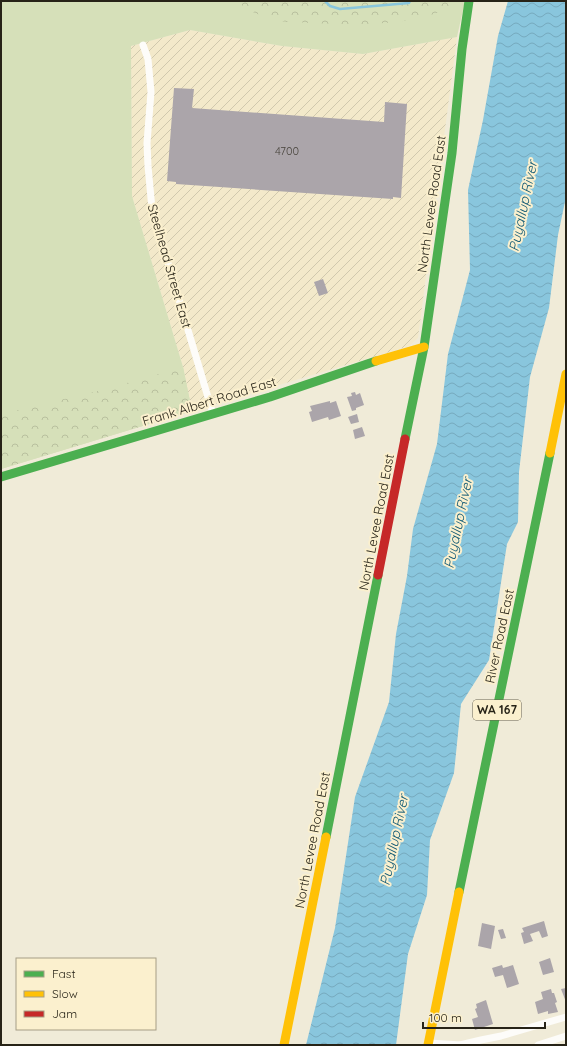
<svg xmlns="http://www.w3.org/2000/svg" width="567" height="1046" font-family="Quicksand,sans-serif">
	<defs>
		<pattern id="industrial-furrows" width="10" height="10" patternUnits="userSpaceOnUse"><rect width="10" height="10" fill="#f3e9ca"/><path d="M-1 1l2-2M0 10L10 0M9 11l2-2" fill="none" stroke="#d0c8ad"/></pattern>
		<pattern id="forest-crowns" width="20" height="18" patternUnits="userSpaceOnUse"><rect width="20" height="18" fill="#d6e0b9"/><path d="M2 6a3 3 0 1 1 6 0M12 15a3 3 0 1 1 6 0" fill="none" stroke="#b8c09e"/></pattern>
		<pattern id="water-waves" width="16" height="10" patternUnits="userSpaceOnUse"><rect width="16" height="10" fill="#89c6dd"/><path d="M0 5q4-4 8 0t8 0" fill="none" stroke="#76aabd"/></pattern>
	</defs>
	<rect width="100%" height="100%" fill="#f0ebd8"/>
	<!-- industrial -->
	<path fill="url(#industrial-furrows)" d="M190 30 282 46 363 54 457 37 418 338 409 346 192 411 183 367 132 196 131 46Z"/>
	<!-- green -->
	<path fill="#d6e0b9" d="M1 1H465L457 37 363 54 282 46 190 30 131 46 132 196 183 367 192 411 1 469Z"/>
	<!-- forest -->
	<g fill="url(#forest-crowns)">
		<path d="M235 1H455C431 28 345 25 310 23 300 22 289 23 280 21 271 19 258 15 251 11 245 8 241 4 235 1Z"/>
		<path d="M183 367 192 411 1 469V414L106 389Z"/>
	</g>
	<!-- water -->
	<path fill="url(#water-waves)" d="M508 1H566V197L558 235 549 308 530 377 519 472 518 522 507 544 489 660 461 704 454 773 430 840 427 895 408 954 396 1045H306L335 928 355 797 389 702 396 634 407 576 413 529 437 444 448 354 470 270 468 190 483 120 498 36Z"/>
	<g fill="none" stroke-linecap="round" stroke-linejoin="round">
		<!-- stream -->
		<path stroke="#89c6dd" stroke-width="2.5" d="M325 1 330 6 340 9 409 3 410 1"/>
	</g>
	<!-- building -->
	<g fill="#aba5aa">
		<path d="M174 88 194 89 192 108 384 122 385 102 407 104 401 198 393 197V199L176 184V182L167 181Z"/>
		<path d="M323 279 328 293 319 296 314 282Z"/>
		<path d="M355 392 356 395 360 393 364 405 356 408V410L352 411 347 397 352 396 351 393Z"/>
		<path d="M330 401V403L336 401 341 416 329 420 328 417 312 422 309 412 312 411 310 406Z"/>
		<path d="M357 414 359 422 351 424 348 417Z"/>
		<path d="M362 427 365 436 355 439 353 430Z"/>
		<path d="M544 921 548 936 542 938 539 931 530 934 533 941 524 944 521 933 524 932 522 928Z"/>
		<path d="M482 923 495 926 491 949 478 946Z"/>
		<path d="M503 929 506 938 501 939 498 930Z"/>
		<path d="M550 958 554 972 543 975 539 962Z"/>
		<path d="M502 965 503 968 513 965 519 984 507 988 503 975 495 977 492 968Z"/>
		<path d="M566 988V1002L561 989Z"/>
		<path d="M551 989 552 993H554L557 1002 555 1003 558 1012 548 1014V1011L538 1014 535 1002 543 999 541 992Z"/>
		<path d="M486 1000 493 1024 475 1030 472 1019 478 1017 475 1009 477 1008 476 1004Z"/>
	</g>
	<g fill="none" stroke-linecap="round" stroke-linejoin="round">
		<!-- street -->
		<g stroke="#fdfcf9" stroke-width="7">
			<path d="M143 45 148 59 151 92 147 143 148 166 152 209 213 414"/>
			<path d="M429 1043 461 1045"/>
			<path d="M460 1045 481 1040 501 1036 566 1017"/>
			<path d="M538 1045 566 1036"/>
		</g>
		<!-- fast -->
		<g stroke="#4caf50" stroke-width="9">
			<path d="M405 439 424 347 452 153 462 49 469 1"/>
			<path d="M1 477 270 397 376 361"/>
			<path d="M326 837 378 575"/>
			<path d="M459 892 550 453"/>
		</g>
		<!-- slow -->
		<g stroke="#ffc107" stroke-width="9">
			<path d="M376 361 424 347"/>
			<path d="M550 453 566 374"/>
			<path d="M284 1045 326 837"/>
			<path d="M428 1045 459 892"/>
		</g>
		<!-- jam -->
		<path stroke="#c62828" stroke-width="9" d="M378 575 405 439"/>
	</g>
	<g text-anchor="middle" stroke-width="4" stroke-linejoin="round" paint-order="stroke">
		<!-- number labels -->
		<g font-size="11" fill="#48443c">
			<text x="287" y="155">4700</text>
		</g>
		<!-- shield labels -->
		<rect fill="#fbf0ce" stroke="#67604e" stroke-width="1" x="473" y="700" width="48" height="20" rx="3"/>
		<g font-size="12" font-weight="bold" fill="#272317">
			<text x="497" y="714">WA 167</text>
		</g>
		<!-- street labels -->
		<g font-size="13" fill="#272317" stroke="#fbf0ce">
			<text transform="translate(431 204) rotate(-82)" y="5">North Levee Road East</text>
			<text transform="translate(170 266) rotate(74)" y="5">Steelhead Street East</text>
			<text transform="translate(209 401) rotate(-17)" y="5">Frank Albert Road East</text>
			<text transform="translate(376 522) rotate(-79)" y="5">North Levee Road East</text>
			<text transform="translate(499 636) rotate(-78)" y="5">River Road East</text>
			<text transform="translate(312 840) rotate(-79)" y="5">North Levee Road East</text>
		</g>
		<!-- water labels -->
		<g font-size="14" font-style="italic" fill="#105974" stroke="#fbf0ce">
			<text transform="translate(523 206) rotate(-78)" y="5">Puyallup River</text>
			<text transform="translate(458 523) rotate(-78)" y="5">Puyallup River</text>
			<text transform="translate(394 840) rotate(-78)" y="5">Puyallup River</text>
		</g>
	</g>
	<!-- border -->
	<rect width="567" height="1046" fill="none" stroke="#272317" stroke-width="4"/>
	<!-- legend -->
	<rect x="16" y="958" width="140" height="72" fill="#fbf0ce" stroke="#a69e85"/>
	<rect x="24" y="971" width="20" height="6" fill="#4caf50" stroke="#a69e85"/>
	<text x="52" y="978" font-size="12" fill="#272317">Fast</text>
	<rect x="24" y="991" width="20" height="6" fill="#ffc107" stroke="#a69e85"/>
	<text x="52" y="998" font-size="12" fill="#272317">Slow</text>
	<rect x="24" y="1011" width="20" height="6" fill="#c62828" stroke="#a69e85"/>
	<text x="52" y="1018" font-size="12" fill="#272317">Jam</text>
	<!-- scale -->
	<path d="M423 1022v6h122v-6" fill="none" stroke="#272317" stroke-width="2"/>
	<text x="429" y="1022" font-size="12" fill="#272317" stroke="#fbf0ce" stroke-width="3" paint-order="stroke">100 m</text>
</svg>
